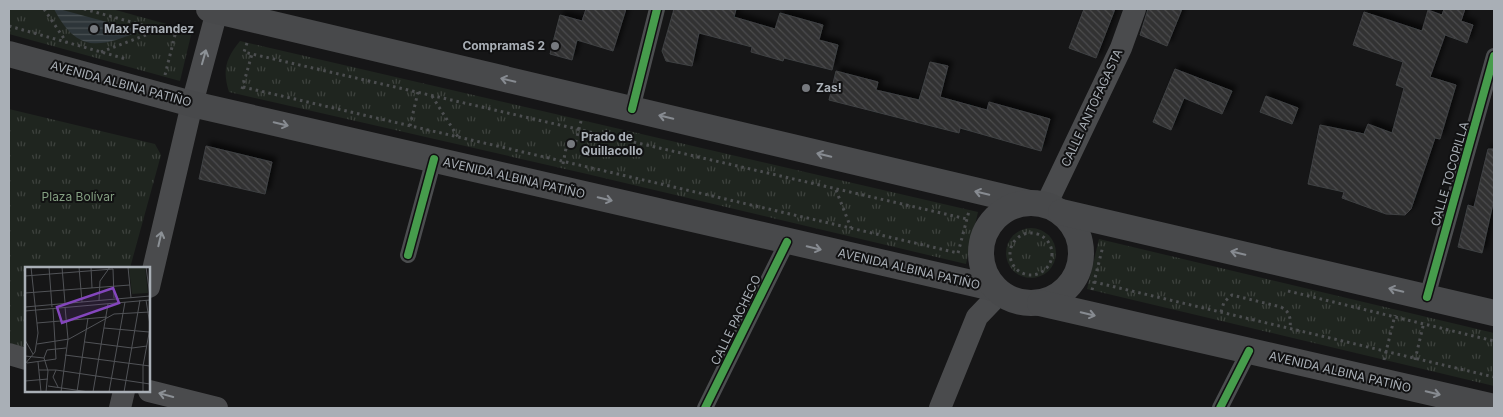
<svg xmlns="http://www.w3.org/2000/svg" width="1503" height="417" font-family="Inter,sans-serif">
	<defs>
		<pattern id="park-tufts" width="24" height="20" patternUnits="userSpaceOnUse" patternTransform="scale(1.25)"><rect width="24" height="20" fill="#1f251f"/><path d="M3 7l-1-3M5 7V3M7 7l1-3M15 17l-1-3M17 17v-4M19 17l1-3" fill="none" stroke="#3d423d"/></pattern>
		<pattern id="water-rules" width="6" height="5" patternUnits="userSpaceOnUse" patternTransform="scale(1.25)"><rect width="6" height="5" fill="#2d3539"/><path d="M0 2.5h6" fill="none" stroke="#495053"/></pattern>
		<pattern id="building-back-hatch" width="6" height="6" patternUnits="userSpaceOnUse" patternTransform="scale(1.25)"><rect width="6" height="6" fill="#313132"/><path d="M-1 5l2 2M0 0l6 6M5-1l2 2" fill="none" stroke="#4c4c4d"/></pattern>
		<filter id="shadow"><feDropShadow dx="4.5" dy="-4.5" stdDeviation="2.5" flood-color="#0009"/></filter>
	</defs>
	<rect width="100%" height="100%" fill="#161617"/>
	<!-- park -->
	<g fill="url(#park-tufts)">
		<path d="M9 9H112L192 31 180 81 9 34Z"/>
		<path d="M240 41 978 212 966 264 587 174 229 92C222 70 226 58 240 41Z"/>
		<path d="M9 109 155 144 161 155 130 268H26V348L9 343Z"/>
		<circle cx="1031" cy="253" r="25"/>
		<path d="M1099 239 1494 333V386L1087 289Z"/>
	</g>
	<!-- water -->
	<path fill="url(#water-rules)" d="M54 9H59L140 31C99 48 77 53 54 9Z"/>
	<!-- building -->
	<g fill="url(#building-back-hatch)" stroke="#3f4143" filter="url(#shadow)">
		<path d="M586 9H626L613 51 577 40 572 60 550 54 560 15 582 21Z"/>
		<path d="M674 9H736L734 17 775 29 780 13 823 25 819 40 838 45 832 70 784 58 783 61 751 52 752 47 699 33 692 66 666 61 662 51Z"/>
		<path d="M1084 9H1115L1096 58 1069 48Z"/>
		<path d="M1148 9H1182L1167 46 1140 35Z"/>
		<path d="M1444 9H1465L1461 21 1473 25 1467 43 1445 35 1430 77 1456 85 1440 139 1435 138 1411 209 1405 215 1386 214 1342 198 1344 192 1308 184 1320 125 1364 134 1368 124 1392 133 1404 88 1396 85 1403 62 1353 45 1364 12 1422 31 1428 10 1442 15Z"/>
		<path d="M930 62 948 66 940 97 987 110 989 102 1050 119 1041 151 960 128 959 133 829 100 836 71 878 82 876 90 919 100Z"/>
		<path d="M1175 69 1232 91 1222 114 1184 98 1171 130 1153 122Z"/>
		<path d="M1266 96 1298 108 1292 124 1260 112Z"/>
		<path d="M206 146 272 162 265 194 199 179Z"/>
		<path d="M1488 149H1494V199L1482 253 1458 247 1468 205 1474 207Z"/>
	</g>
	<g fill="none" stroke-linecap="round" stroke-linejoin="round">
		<!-- path -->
		<g stroke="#4c4e50" stroke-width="3" stroke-dasharray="2.5 4" stroke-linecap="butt">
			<path d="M44 9 67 43"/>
			<path d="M84 9 175 34"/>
			<path d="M9 26 126 59"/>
			<path d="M247 43 244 52 252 54 967 219"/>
			<path d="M101 52 159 30"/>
			<path d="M165 75 177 27"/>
			<path d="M243 87 958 253"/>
			<path d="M242 89 252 54"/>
			<path d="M432 96 458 137"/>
			<path d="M410 126 418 92"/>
			<path d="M563 164 567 143 575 145 581 121"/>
			<path d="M836 190 851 228"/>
			<circle cx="1031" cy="254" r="21"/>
			<path d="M958 253 969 211"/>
			<path d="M1094 282 1494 377"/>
			<path d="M1092 290 1103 246"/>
			<path d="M1288 291 1494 341"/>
			<path d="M1221 312 1224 302 1232 295 1281 307C1290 312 1291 318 1290 329"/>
			<path d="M1384 360 1395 315"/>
			<path d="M1415 360 1424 322"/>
		</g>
		<!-- street -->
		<g stroke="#4b4d4f" stroke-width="16">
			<path d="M632 109 657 9"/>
			<path d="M408 255 434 159"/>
			<path d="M1427 297 1494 56"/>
			<path d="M705 408 787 242"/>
			<path d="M1220 408 1249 351"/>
		</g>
		<!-- secondary -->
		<g stroke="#4a4b4d" stroke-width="22">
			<path d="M1046 205 1121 48 1135 9"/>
			<path d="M149 287 192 104 217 11"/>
			<path d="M9 354 26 359"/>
			<path d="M149 391 217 408"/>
			<path d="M120 408 124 391"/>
			<path d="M940 408 977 317 1000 293"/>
		</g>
		<!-- primary -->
		<g stroke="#48494b" stroke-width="26">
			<path d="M209 9 1029 203"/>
			<path d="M9 54 192 104 993 288"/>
			<circle cx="1031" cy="253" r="50"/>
			<path d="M1061 212 1494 313"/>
			<path d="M1040 303 1494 407"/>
		</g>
		<defs>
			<g id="cycleway">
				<path d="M632 109 657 9"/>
				<path d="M408 255 434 159"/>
				<path d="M1427 297 1494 56"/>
				<path d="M705 408 787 242"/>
				<path d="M1220 408 1249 351"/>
			</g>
		</defs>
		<!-- cycleway casing -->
		<use href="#cycleway" stroke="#111112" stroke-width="11"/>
		<!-- cycleway -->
		<use href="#cycleway" stroke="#469c4c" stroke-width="8"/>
	</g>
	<!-- one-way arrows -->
	<defs><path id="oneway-shaft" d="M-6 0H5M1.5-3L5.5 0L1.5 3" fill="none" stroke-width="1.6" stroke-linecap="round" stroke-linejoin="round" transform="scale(1.25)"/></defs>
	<g stroke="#8c9196">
		<use href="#oneway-shaft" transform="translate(204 57) rotate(-74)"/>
		<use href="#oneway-shaft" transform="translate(160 239) rotate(-77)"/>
		<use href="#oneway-shaft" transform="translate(166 395) rotate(-165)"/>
	</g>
	<g stroke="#878b91">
		<use href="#oneway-shaft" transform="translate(508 80) rotate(-167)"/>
		<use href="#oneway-shaft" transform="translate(666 117) rotate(-167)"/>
		<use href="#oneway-shaft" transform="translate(281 124) rotate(13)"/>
		<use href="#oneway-shaft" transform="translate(824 155) rotate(-167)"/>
		<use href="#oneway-shaft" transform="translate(982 193) rotate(-167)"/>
		<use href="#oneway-shaft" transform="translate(605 199) rotate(13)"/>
		<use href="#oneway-shaft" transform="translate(814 248) rotate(13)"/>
		<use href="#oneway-shaft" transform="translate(1238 253) rotate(-167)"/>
		<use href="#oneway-shaft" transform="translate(1396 290) rotate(-167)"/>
		<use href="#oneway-shaft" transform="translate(1088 314) rotate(13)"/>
		<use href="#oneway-shaft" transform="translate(1433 393) rotate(13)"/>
	</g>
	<!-- markers -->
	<g fill="#76797e" stroke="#111112" stroke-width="2">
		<circle cx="94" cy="29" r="5"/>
		<circle cx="555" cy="46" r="5"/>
		<circle cx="806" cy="88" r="5"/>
		<circle cx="571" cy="144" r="5"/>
	</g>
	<g text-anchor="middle" stroke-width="4" stroke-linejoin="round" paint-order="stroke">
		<!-- poi labels -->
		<g font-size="12" font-weight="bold" fill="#a9afb6" stroke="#111112" text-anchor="start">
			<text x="104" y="33">Max Fernandez</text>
			<text x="545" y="50" text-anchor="end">CompramaS 2</text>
			<text x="816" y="92">Zas!</text>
			<text x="581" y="141">Prado de<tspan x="581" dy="14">Quillacollo</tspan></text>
		</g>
		<!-- street labels -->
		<g font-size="12" fill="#a9afb6" stroke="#111112">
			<text transform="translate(121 84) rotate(15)" y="4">AVENIDA ALBINA PATIÑO</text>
			<text transform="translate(1092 108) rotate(-65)" y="4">CALLE ANTOFAGASTA</text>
			<text transform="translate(1450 174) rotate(-74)" y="4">CALLE TOCOPILLA</text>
			<text transform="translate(514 178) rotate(13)" y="4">AVENIDA ALBINA PATIÑO</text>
			<text transform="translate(909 269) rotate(13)" y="4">AVENIDA ALBINA PATIÑO</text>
			<text transform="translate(736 320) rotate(-64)" y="4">CALLE PACHECO</text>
			<text transform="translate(1340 372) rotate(13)" y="4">AVENIDA ALBINA PATIÑO</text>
		</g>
		<!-- park labels -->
		<g font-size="12" fill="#849f82" stroke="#111112">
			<text x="78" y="201">Plaza Bolívar</text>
		</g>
	</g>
	<!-- overview -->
	<g transform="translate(25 267)">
		<rect width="125" height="125" fill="#161617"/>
		<path d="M120 0 123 26 107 27 104 1Z" fill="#1f251f"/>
		<path fill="none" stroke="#515357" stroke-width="1" d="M24 0 27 40M37 0 40 36M54 0 57 35M66 0 67 21M103 0 106 31M121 0 125 29M88 2 89 31M0 9 88 2M0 26 105 18M121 33 125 58M74 34 75 14 85 0M0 40 125 29M0 44 125 33M12 56 82 50M79 61 124 65M0 73 8 87M60 75 107 81 122 79M12 77 44 72 89 47 125 45M22 83 41 81M40 88 125 99M0 89 19 91M13 95 16 125M2 96 31 92 28 42M0 97 10 85 13 66 6 0M14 103H31L125 117M31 103 28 110 33 120M0 114 23 112M23 119 64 125M21 125 23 104 19 91 22 83M36 125 43 72 40 40M52 125 63 51M68 125 83 37M84 125 100 35M99 125 115 33M118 125V99L125 61"/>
		<path fill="#8446bd" fill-opacity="0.15" stroke="#8446bd" stroke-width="2.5" d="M88 21 94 36 37 56 32 40Z"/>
		<rect width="125" height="125" fill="none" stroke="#a9afb6" stroke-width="2.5"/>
	</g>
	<!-- border -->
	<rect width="1503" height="417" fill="none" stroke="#a9afb6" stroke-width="20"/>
</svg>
